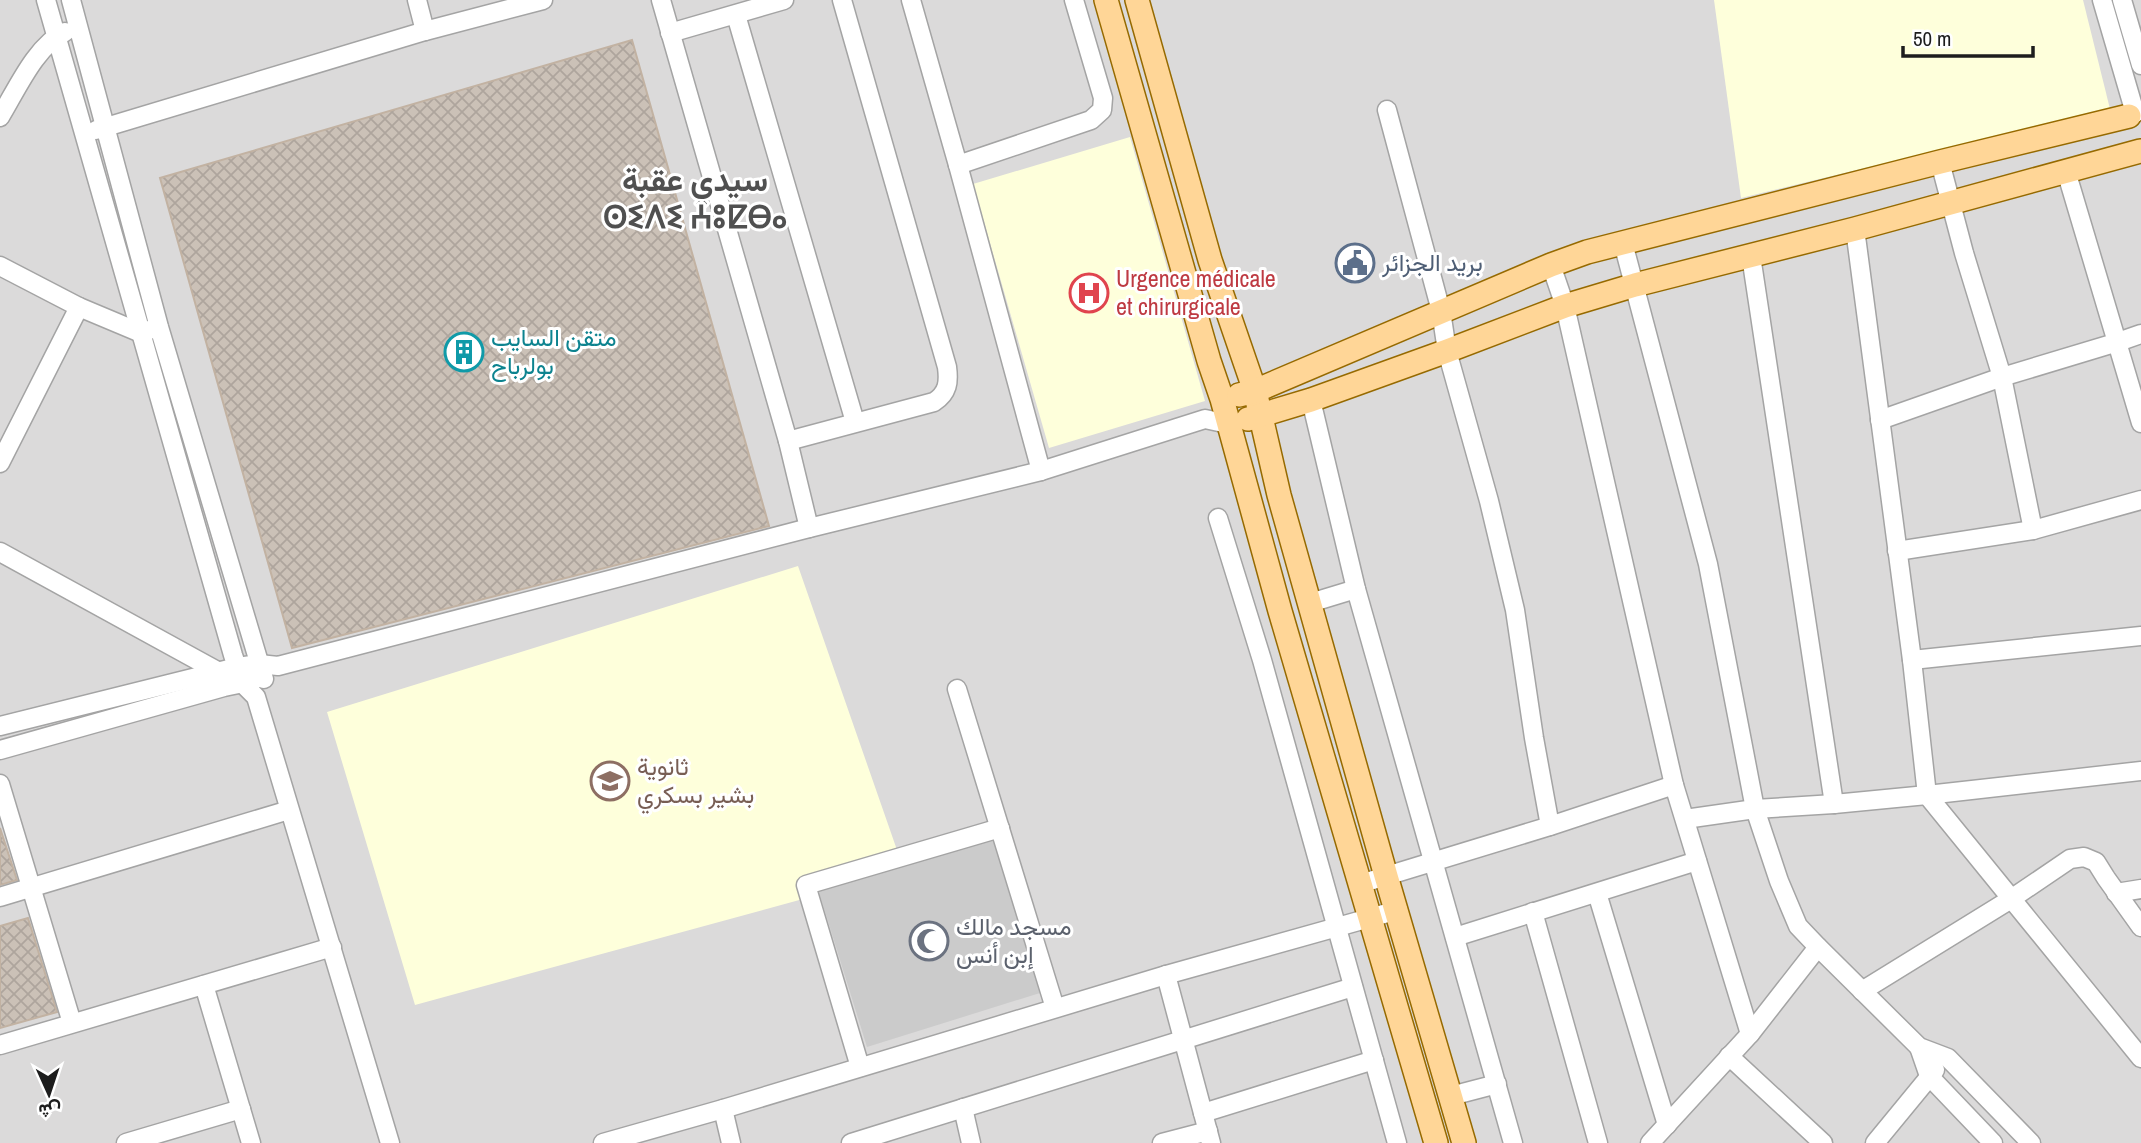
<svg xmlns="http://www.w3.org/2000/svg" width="2141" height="1143" font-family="'Archivo Narrow',Vazirmatn,'Noto Sans Tifinagh',sans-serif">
	<defs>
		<pattern id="building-cross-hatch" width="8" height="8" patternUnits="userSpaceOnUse" patternTransform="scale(1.75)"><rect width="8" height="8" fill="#cbc1b7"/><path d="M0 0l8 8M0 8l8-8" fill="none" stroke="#aea59d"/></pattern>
	</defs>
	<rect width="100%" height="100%" fill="#efebe1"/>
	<!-- residential -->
	<rect fill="#dbdada" x="0" y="0" width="2141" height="1143"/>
	<!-- education -->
	<g fill="#feffdb">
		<path d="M1714 0H2083L2110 109 1741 198Z"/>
		<path d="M1130 137 1205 401 1049 448 973 184Z"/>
		<path d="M798 566 897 850 798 879 803 899 415 1005 327 712Z"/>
	</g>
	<!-- religious -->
	<path fill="#cbcbcb" d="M992 836 1040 993 867 1047 818 889Z"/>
	<!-- building -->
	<g fill="url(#building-cross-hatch)" stroke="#c2b2a2" stroke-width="2">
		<path d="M632 40 769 526 292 648 160 178Z"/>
		<path d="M0 828 17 880 0 885Z"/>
		<path d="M28 918 57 1012 0 1028V926Z"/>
	</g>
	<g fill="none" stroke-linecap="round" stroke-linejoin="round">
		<defs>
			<g id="minor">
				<path d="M46 0 233 655 242 683 256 697 390 1143"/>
				<path d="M71 0 159 327 264 679"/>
				<path d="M417 0 425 31"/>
				<path d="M661 0 788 441 809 528"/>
				<path d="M911 0 958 165 1041 471"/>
				<path d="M2102 0 2135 113"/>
				<path d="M2122 0 2141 65"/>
				<path d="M736 15 855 422"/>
				<path d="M670 33 784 0"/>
				<path d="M1387 110 1441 311 1447 351 1489 501 1515 610 1534 738 1550 826"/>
				<path d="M0 117C16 91 36 45 65 32"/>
				<path d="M96 130 425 31 543 0"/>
				<path d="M1940 162 1964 253 2002 377 2033 530"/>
				<path d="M958 165 1091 120 1102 110 1103 98 1074 0"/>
				<path d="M2066 171 2141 423"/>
				<path d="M1855 229 1912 660 1927 795 2141 1058"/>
				<path d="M1623 243 1708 564 1755 809 1779 881 1798 926 1818 947 1919 1047 1948 1058 2031 1143"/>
				<path d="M1751 256 1834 804"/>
				<path d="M1551 265 1565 306 1674 785 1750 1034"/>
				<path d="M0 266 79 307 141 333 149 330"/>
				<path d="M1311 400 1356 589 1513 1143"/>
				<path d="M1880 420 2002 377 2118 342 2141 334"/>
				<path d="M788 441 934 402C948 393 949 382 947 367L842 0"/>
				<path d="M0 463 79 307"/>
				<path d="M1218 518 1262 660 1397 1143"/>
				<path d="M1897 551 2033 530 2141 500"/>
				<path d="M0 552 219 672"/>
				<path d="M1310 603 1356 589"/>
				<path d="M1912 660 2141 636"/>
				<path d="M957 689 1055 1008"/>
				<path d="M0 726 237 667 259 664 278 666 809 528 1041 471 1205 419 1228 424"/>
				<path d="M0 750 224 687 253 681"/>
				<path d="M0 784 72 1023"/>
				<path d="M1685 819 1755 809 1834 804 1927 795 2141 771"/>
				<path d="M1360 884 1550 826 1674 785"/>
				<path d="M1597 893 1667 1125"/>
				<path d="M2116 893 2141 889"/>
				<path d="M0 897 289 810"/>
				<path d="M1533 912 1598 1143"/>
				<path d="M1455 937 1697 861"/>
				<path d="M1166 975 1211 1143"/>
				<path d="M204 985 251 1143"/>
				<path d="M1862 991 2011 899 2070 859 2084 857 2096 862 2106 878 2141 927"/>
				<path d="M0 1045 332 947"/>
				<path d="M1919 1047 1929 1076 1993 1143"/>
				<path d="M1729 1056 1823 1143"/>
				<path d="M860 1067 806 885 1000 828"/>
				<path d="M1451 1096 1497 1084"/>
				<path d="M963 1108 971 1143"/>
				<path d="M723 1109 731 1143"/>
				<path d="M1203 1113 1374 1060"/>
				<path d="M126 1143 241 1109"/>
				<path d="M603 1143 723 1109 1166 975 1398 910"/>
				<path d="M851 1143 1353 987"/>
				<path d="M1162 1143 1208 1131"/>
				<path d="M1650 1143 1750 1034 1818 947"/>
				<path d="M1875 1143 1935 1070"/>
			</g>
			<g id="major">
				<path d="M1106 0 1209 361 1222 399 1280 611 1436 1143"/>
				<path d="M1137 0 1210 260 1255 391 1279 495 1386 876 1464 1143"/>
				<path d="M1239 395 1255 391 1551 265 1587 252 1940 162 2129 116"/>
				<path d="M1248 419 1311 400 1447 351 1565 306 1635 285 1855 229 2140 151"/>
			</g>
		</defs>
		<!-- minor casing -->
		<use href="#minor" stroke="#a4a4a4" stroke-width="21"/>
		<!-- major casing -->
		<use href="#major" stroke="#966a00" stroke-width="26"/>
		<!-- minor -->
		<use href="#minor" stroke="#fff" stroke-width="18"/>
		<!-- major -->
		<use href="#major" stroke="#ffd697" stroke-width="23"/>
	</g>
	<!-- icons -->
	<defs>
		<symbol id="civic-ring" viewBox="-11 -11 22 22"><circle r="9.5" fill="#fff" stroke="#5c6f8a" stroke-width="1.5"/><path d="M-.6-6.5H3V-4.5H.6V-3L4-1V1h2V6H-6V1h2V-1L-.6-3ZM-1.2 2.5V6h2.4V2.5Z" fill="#5c6f8a"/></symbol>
		<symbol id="hospital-ring" viewBox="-11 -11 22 22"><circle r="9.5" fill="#fff" stroke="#e0444e" stroke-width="1.5"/><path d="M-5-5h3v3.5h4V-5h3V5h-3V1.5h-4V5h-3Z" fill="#e0444e"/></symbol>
		<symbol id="building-ring" viewBox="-11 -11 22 22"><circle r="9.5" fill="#fff" stroke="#0f9aa8" stroke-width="1.5"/><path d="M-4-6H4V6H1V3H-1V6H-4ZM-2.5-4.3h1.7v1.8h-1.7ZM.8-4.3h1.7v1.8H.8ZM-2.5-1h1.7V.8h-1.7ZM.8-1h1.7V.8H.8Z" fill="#0f9aa8"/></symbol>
		<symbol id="school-ring" viewBox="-11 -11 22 22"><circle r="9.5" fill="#fff" stroke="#8d6e63" stroke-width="1.5"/><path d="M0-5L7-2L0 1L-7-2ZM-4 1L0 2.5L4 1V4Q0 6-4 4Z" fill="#8d6e63"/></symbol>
		<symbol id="mosque-ring" viewBox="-11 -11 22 22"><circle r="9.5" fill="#fff" stroke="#6b7280" stroke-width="1.5"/><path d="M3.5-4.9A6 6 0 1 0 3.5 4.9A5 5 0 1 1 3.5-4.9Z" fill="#6b7280"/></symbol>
	</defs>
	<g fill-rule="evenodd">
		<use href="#civic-ring" x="1333" y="241" width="44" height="44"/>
		<use href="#hospital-ring" x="1067" y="271" width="44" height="44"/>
		<use href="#building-ring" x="442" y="330" width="44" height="44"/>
		<use href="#school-ring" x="588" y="759" width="44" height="44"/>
		<use href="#mosque-ring" x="907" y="919" width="44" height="44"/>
	</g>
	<g text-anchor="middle" stroke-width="6" stroke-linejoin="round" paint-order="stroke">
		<!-- service labels -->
		<g font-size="24" fill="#4e5e75" stroke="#fff" text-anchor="start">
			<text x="1382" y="271">بريد الجزائر</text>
		</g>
		<!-- health labels -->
		<g font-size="24" fill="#be3a42" stroke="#fff" text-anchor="start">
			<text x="1116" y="287">Urgence médicale<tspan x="1116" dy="28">et chirurgicale</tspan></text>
		</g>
		<!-- culture labels -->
		<g font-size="24" fill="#0d838f" stroke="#fff" text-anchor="start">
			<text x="491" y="346">متقن السايب<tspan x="491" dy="28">بولرباح</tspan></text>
		</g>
		<!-- education labels -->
		<g font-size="24" fill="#785e54" stroke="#fff" text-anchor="start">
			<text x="637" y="775">ثانوية<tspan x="637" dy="28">بشير بسكري</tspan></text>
		</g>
		<!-- worship labels -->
		<g font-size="24" fill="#5b616d" stroke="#fff" text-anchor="start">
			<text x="956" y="935">مسجد مالك<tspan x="956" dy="28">إبن أنس</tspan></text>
		</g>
		<!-- district labels -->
		<g font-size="32" font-weight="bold" fill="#505050" stroke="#fff">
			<text x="695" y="191">سيدي عقبة<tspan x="695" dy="37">ⵙⵉⴷⵉ ⵄⵓⵇⴱⴰ</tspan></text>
		</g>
	</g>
	<!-- north arrow -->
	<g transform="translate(49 1094) rotate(177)" stroke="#ffffff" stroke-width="5" paint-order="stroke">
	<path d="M0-5L12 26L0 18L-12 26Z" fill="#1d1d1d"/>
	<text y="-10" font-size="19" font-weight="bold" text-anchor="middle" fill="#1d1d1d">ش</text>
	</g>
	<!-- scale -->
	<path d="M1903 46v10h130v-10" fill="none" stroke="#1d1d1d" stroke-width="3.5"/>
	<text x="1913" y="46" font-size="21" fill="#1d1d1d" stroke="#ffffff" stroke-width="5" paint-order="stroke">50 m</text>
</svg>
